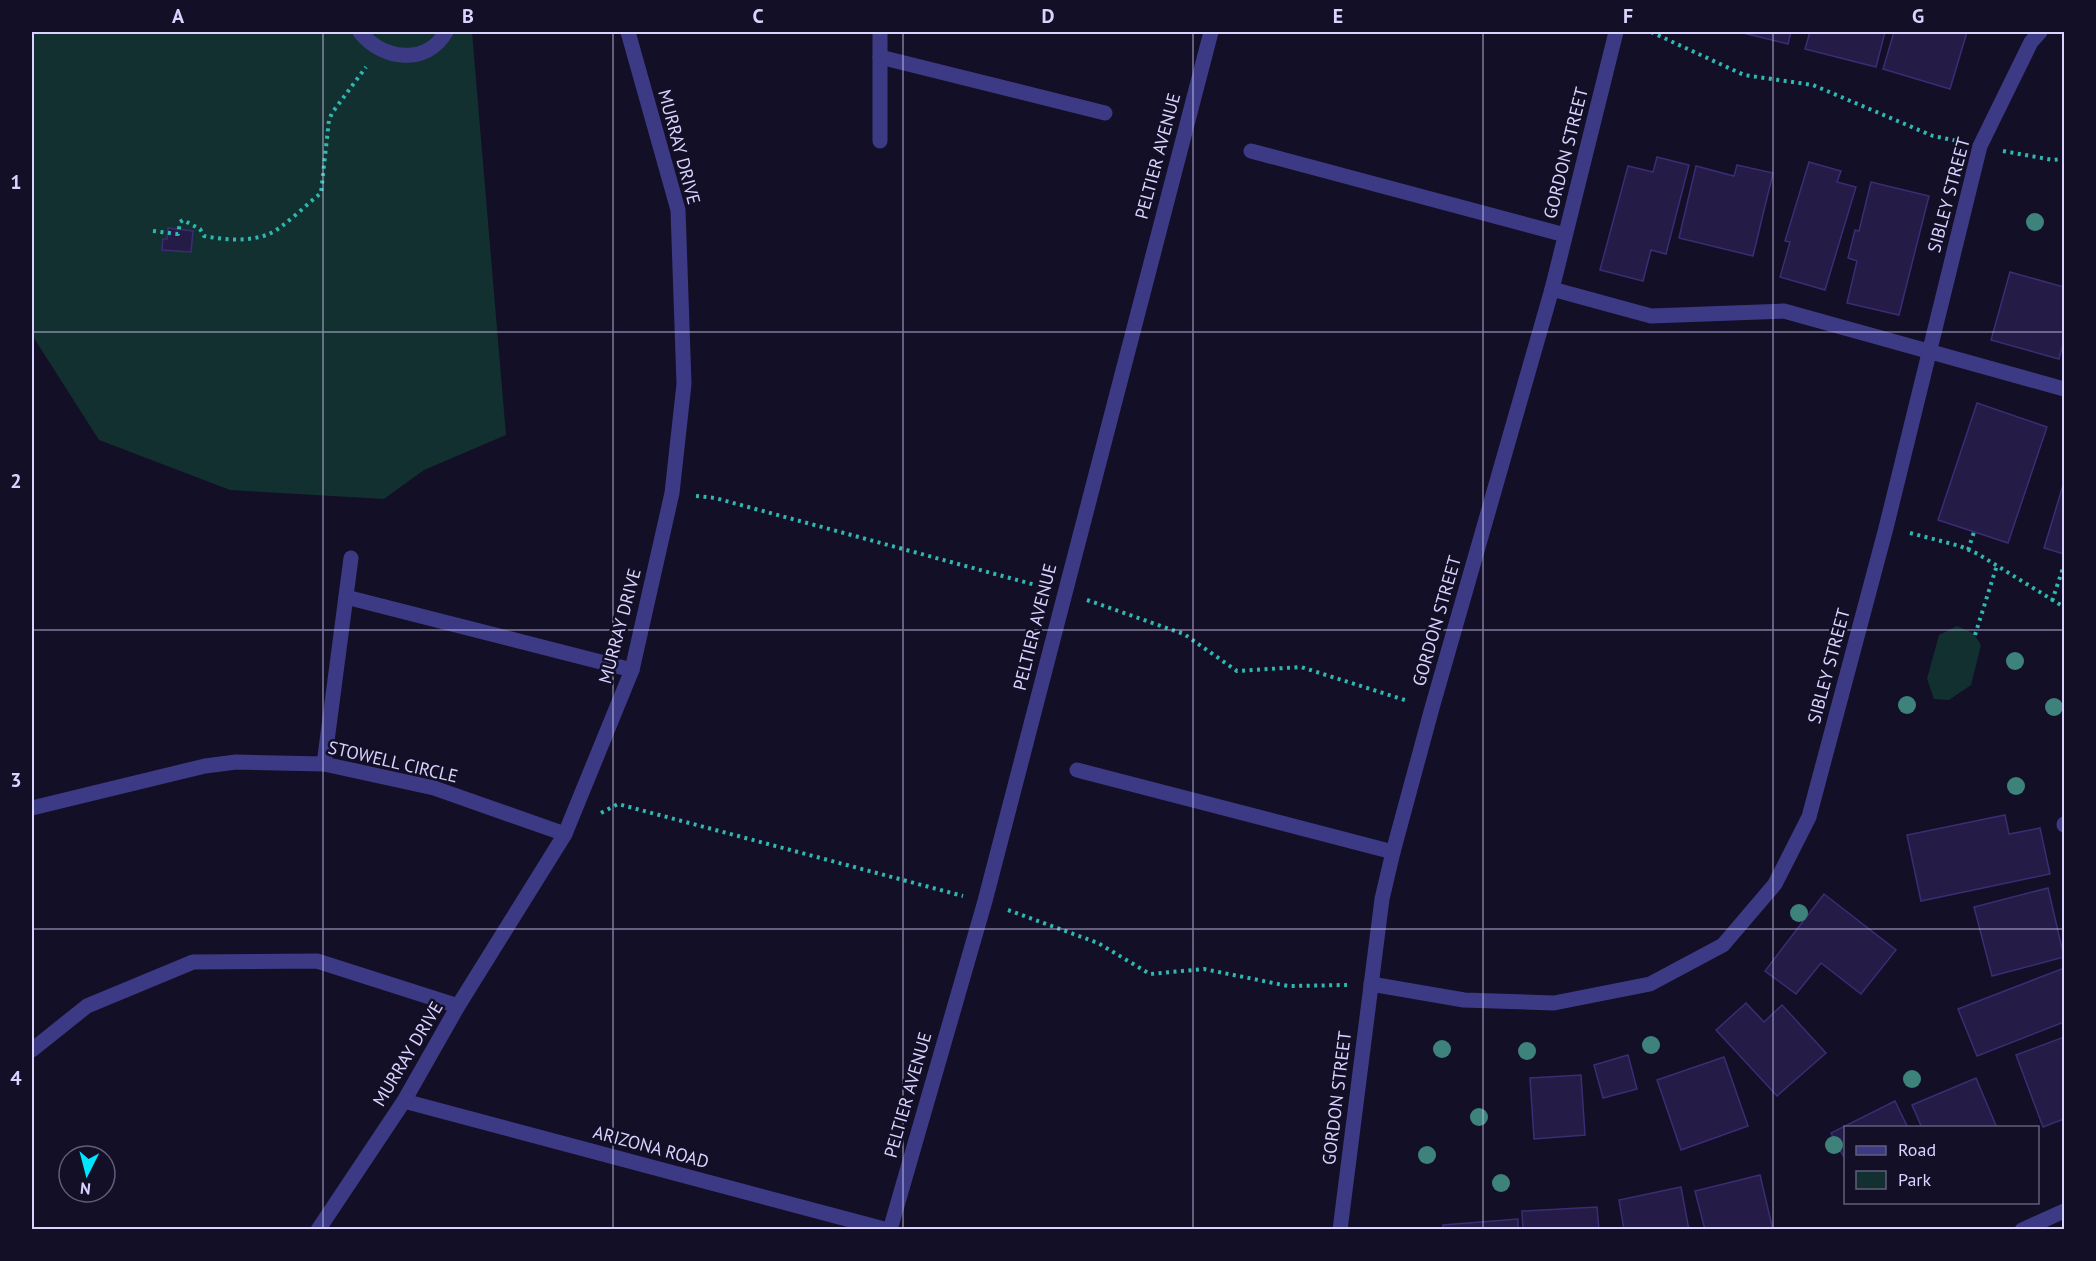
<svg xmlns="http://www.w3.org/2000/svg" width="2096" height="1261" font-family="'PT Sans',sans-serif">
	<rect width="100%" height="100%" fill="#130f26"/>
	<!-- green -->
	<g fill="#12302f">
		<path d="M32 32H472L506 435 424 470 384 499 230 490 99 440 32 335Z"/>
		<path d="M1957 626 1973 633 1981 645 1971 685 1949 700 1934 699 1927 679 1939 635Z"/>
	</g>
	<!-- building -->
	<g fill="#241b47" stroke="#3b2d73" stroke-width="1.5">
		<path d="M1739 32H1791L1788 44Z"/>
		<path d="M1810 32H1885L1876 67 1805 49Z"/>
		<path d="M1894 32H1967L1950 89 1883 69Z"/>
		<path d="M1657 157 1689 165 1666 254 1651 250 1643 281 1600 270 1628 166 1653 172Z"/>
		<path d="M1809 162 1841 171 1837 182 1856 187 1825 290 1780 277 1790 242 1785 241Z"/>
		<path d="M1737 165 1773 173 1753 256 1679 238 1696 166 1734 176Z"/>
		<path d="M1871 182 1929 196 1899 315 1847 303 1857 261 1848 258 1855 230 1859 231Z"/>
		<path d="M168 228 193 231 191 252 162 250 163 239H167Z"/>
		<path d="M2010 272 2064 287V340L2059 359 1991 340Z"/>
		<path d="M1977 403 2047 427 2008 543 1938 520Z"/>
		<path d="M2064 482V554L2044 548Z"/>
		<path d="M2005 815 2009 834 2040 828 2050 874 1921 901 1907 835Z"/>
		<path d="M2048 888 2064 957 1992 976 1974 907Z"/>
		<path d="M1824 894 1896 950 1861 994 1821 963 1796 994 1765 971Z"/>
		<path d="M2064 968V1022L1977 1056 1958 1009Z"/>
		<path d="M1746 1003 1764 1022 1782 1005 1826 1053 1777 1096 1716 1030Z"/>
		<path d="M2064 1037V1119L2043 1127 2016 1055Z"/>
		<path d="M1628 1055 1637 1089 1603 1098 1594 1065Z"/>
		<path d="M1724 1057 1748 1126 1681 1150 1657 1080Z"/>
		<path d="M1581 1075 1585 1135 1534 1139 1530 1078Z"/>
		<path d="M1976 1078 1997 1128H1922L1912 1105Z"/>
		<path d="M1895 1101 1908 1128H1846V1161L1831 1133Z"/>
		<path d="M1760 1175 1773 1230H1705L1695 1191Z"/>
		<path d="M1681 1187 1689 1230H1624L1619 1200Z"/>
		<path d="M1597 1207 1599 1230H1523L1522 1211Z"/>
		<path d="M1518 1219V1230H1443V1225Z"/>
	</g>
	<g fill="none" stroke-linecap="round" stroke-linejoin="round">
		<!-- path -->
		<g stroke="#2fb8b0" stroke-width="4" stroke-dasharray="3 4.5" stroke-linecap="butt">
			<path d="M1651 32 1744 75 1813 85 1933 136 1958 141"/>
			<path d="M2003 151 2053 160 2064 159"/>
			<path d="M153 231 178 234 180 222 183 220 200 229 204 236C225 240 249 242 269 234 283 228 307 204 321 193L329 120 332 113 366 67"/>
			<path d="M696 496 715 498 1043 587"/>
			<path d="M1910 533 1960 546 1978 554 2064 607"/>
			<path d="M1968 550 1974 532"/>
			<path d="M1087 600 1184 634 1237 671 1301 667 1408 701"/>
			<path d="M2052 601 2064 565"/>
			<path d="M1975 635 1997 565"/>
			<path d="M601 813 618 804 963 896"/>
			<path d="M1008 910 1098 943 1150 974 1204 969 1288 986 1347 985"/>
		</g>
		<!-- minor -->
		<g stroke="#3d3a85" stroke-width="15">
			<path d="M360 32C382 60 426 66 446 32"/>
			<path d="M880 57 1105 113"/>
			<path d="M880 141V32"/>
			<path d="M1251 151 1565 235"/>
			<path d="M1552 289 1651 316 1784 311 2064 389"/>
			<path d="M346 597 632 670"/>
			<path d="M324 764 351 558"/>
			<path d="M1077 770 1393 852"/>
			<path d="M32 808 205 766 236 762 324 764 434 788 565 834"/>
			<path d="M2064 824V825"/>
			<path d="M1371 984 1464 1000 1554 1003 1650 984 1723 945 1775 884 1809 817 1886 528 1980 146 2031 42 2040 32"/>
			<path d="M32 1050 87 1006 193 962 317 961 458 1006"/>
			<path d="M404 1101 888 1230"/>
			<path d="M318 1230 404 1101 458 1006 565 834 632 670 672 493 684 384 678 210 628 32"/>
			<path d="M890 1230 985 901 1211 32"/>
			<path d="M1340 1230 1382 899 1393 852 1432 708 1552 289 1616 32"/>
			<path d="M2022 1230 2064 1211"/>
		</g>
	</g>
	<!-- trees -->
	<g fill="#3d827b">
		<circle cx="2035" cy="222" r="9"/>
		<circle cx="2015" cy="661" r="9"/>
		<circle cx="1907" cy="705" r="9"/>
		<circle cx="2054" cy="707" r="9"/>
		<circle cx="2016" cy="786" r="9"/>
		<circle cx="1799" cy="913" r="9"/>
		<circle cx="1651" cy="1045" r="9"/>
		<circle cx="1442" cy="1049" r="9"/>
		<circle cx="1527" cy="1051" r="9"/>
		<circle cx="1912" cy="1079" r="9"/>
		<circle cx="1479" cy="1117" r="9"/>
		<circle cx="1834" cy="1145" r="9"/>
		<circle cx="1427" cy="1155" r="9"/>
		<circle cx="1501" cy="1183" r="9"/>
	</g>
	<!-- grid -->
	<path fill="none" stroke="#d9d4ff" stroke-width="1.5" stroke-opacity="0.55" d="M323 32V1230M613 32V1230M903 32V1230M1193 32V1230M1483 32V1230M1773 32V1230M32 332H2064M32 630H2064M32 929H2064"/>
	<g text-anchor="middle" stroke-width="5" stroke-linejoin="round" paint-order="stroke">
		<!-- street labels -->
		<g font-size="18" fill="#d9d4ff" stroke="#130f26">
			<text transform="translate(679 147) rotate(75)" y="6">MURRAY DRIVE</text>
			<text transform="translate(1566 153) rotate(-76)" y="6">GORDON STREET</text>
			<text transform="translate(1158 156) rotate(-75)" y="6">PELTIER AVENUE</text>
			<text transform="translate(1949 195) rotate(-75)" y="6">SIBLEY STREET</text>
			<text transform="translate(1437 621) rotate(-74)" y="6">GORDON STREET</text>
			<text transform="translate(620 626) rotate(-75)" y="6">MURRAY DRIVE</text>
			<text transform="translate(1035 627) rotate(-76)" y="6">PELTIER AVENUE</text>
			<text transform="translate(1829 666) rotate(-75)" y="6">SIBLEY STREET</text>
			<text transform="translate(393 762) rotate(13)" y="6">STOWELL CIRCLE</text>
			<text transform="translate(408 1054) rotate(-59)" y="6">MURRAY DRIVE</text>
			<text transform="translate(908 1095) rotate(-74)" y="6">PELTIER AVENUE</text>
			<text transform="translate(1337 1098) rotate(-83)" y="6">GORDON STREET</text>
			<text transform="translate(651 1147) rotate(15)" y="6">ARIZONA ROAD</text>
		</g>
	</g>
	<!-- border -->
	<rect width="2096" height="1261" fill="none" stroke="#130f26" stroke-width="66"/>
	<!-- legend -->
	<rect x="1844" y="1126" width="195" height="78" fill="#130f26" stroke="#625e7d" stroke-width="1.5"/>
	<rect x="1856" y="1146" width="30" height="9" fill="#3d3a85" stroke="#625e7d" stroke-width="1.5"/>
	<text x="1898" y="1156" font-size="18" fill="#d9d4ff">Road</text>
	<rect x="1856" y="1171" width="30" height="18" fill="#12302f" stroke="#625e7d" stroke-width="1.5"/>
	<text x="1898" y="1186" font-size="18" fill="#d9d4ff">Park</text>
	<!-- north arrow -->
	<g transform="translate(87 1174) rotate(186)"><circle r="28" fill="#130f26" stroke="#625e7d" stroke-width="1.5"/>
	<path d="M0-4.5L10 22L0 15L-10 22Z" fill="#00e5ff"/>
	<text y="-9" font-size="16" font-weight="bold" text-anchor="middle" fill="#d9d4ff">N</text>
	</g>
	<rect x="33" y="33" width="2030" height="1195" fill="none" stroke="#d9d4ff" stroke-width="2"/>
	<g font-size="20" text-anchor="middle" font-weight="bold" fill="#d9d4ff">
		<text x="178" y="23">A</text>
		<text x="468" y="23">B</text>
		<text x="758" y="23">C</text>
		<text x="1048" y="23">D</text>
		<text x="1338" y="23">E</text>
		<text x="1628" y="23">F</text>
		<text x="1918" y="23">G</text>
		<text x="16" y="189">1</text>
		<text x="16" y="488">2</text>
		<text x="16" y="787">3</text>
		<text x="16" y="1085">4</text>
	</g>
</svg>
